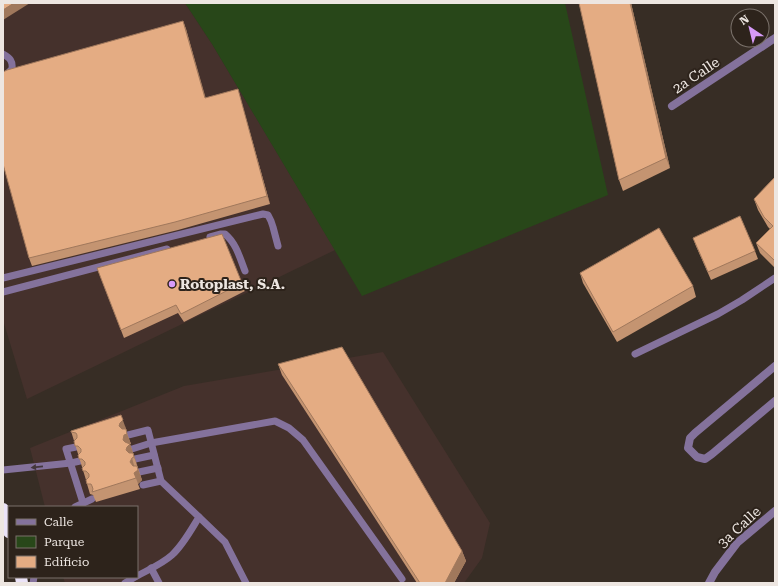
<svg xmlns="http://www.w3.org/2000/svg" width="778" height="586" font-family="'Roboto Serif',serif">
	<rect width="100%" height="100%" fill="#372d25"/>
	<!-- industrial -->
	<g fill="#45312c">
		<path d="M3 3H185L212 44 335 250 27 399 3 320Z"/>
		<path d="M383 352 490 523 482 558 464 583H65L63 577H137V507H45L30 448 184 386Z"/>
	</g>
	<!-- green -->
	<path fill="#284719" d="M185 3H565L608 195 362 296 212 44Z"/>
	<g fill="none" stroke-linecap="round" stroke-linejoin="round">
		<!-- lane -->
		<g stroke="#84729c" stroke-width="7">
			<path d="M3 54C10 58 13 61 12 69L6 75 3 76"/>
			<path d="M210 237 221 234H225C236 243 240 258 245 271"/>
			<path d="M3 278 263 214 268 215 271 221 273 227 278 246"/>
			<path d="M3 292 167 249"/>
			<path d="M635 354 718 314 742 300 775 278"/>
			<path d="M128 435 148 430 161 481 199 517C191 530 183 545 172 555 162 564 148 570 137 576"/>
			<path d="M76 447 66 449 83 503"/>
			<path d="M132 449 151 443 275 421 289 428 303 440 402 579"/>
			<path d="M135 459 154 455"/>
			<path d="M3 470 71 463 80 461"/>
			<path d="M139 472 158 468"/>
			<path d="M143 485 161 481"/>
			<path d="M75 507 92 499"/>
			<path d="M199 517 225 542 246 583"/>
			<path d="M151 568 159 583"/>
			<path d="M33 583 34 577"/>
			<path d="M125 583 135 577"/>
		</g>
		<!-- street -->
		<g stroke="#84729c" stroke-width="8">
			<path d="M672 106 775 38"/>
			<path d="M775 366 695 433 690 438 688 448 697 457 705 459 712 454 775 401"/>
			<path d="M709 583 715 572 737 543 775 511"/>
		</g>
		<!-- highway -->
		<g stroke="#ebe3f8" stroke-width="12">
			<path d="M3 509 9 532"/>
			<path d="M21 577 22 583"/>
		</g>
	</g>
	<!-- wall -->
	<g fill="#c49471">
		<path d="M579 3H631L670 168 623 191 619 180Z"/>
		<path d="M183 21 186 29 205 98 238 89 240 97 270 204 178 230 32 266 29 258Z"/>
		<path d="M775 177V268L760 253 756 243 770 229 768 227 758 210 754 199Z"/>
		<path d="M693 238 755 251 758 259 711 280 696 246Z"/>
		<path d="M97 268 242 283 245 291 184 322 178 313 124 338Z"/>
		<path d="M580 273 693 286 696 297 617 342 583 283Z"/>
		<path d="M278 364 462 551 466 561 454 583H417L282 375Z"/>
		<path d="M125 426 126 430V431L131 444H130L142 480 138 484 140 489 96 502 93 495 90 494 87 484 86 480 71 431Z"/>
	</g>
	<!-- shaded-wall -->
	<g fill="#a0785c">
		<path d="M14 3H30L3 20V10Z"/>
		<path d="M630 3H631L670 168 666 158Z"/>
		<path d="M183 21 186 29 208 106 205 98Z"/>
		<path d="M238 89 240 97 270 204 267 196Z"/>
		<path d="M121 415 125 426 126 430V431L131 444H130L138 467 133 455 130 460 123 440V433L119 426 120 423Z"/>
		<path d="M132 458 135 469 130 462Z"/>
		<path d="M137 466 142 480 138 484 140 489 134 473Z"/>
		<path d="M462 551 466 561 454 583H445Z"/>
	</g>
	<!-- building -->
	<g fill="#e4ac83" stroke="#a0785c">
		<path d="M3 3H14L3 10Z"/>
		<path d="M579 3H630L666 158 619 180Z"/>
		<path d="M183 21 205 98 238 89 267 196 175 222 29 258 3 164V72L7 70Z"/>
		<path d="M775 177V259L774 260 756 243 773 226 764 217 754 199Z"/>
		<path d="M740 216 755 251 708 272 693 238Z"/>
		<path d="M659 228 693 286 613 332 580 273Z"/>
		<path d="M222 234 242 283 181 314 176 305 121 330 97 268Z"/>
		<path d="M342 347 462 551 445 583H420L278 364Z"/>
		<path d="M121 415 123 420 120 423 119 426 122 429H126L127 434 124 435 123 440 125 442 130 444 127 447 126 450 129 453H133L134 457 132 458 130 462 133 466H137L138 470 134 473 136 478 92 492 93 489 92 486 91 484H87L86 480 89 477V474L86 471H83L82 468 85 465V462L82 459H79L78 455 81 452V449L78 446H75L74 441 77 438V435L76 433 71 432V431Z"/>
	</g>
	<!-- one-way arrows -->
	<defs><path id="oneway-solid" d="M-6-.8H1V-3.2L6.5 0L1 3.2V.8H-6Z"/></defs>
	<use fill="#43373b" href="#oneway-solid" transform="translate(37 467) rotate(174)"/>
	<!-- markers -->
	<circle fill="#d79bf9" stroke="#2d231b" stroke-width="1.5" cx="172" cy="284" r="4"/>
	<g text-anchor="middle" stroke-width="4" stroke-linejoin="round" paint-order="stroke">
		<!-- street labels -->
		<g font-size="14" fill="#ede6e1" stroke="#2d231b">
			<text transform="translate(696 75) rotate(-34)" y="5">2a Calle</text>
			<text transform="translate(739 527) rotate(-43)" y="5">3a Calle</text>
		</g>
		<!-- poi labels -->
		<g font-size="14" font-weight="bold" fill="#ede6e1" stroke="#2d231b" text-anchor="start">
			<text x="180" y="289">Rotoplast, S.A.</text>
		</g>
	</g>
	<!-- border -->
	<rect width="778" height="586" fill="none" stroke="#ede6e1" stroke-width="8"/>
	<!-- legend -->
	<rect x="8" y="506" width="130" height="72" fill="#2d231b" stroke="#7a716a"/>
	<rect x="16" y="519" width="20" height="6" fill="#84729c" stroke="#7a716a"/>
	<text x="44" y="526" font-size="12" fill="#ede6e1">Calle</text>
	<rect x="16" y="536" width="20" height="12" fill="#284719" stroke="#7a716a"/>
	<text x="44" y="546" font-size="12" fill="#ede6e1">Parque</text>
	<rect x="16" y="556" width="20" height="12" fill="#e4ac83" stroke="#7a716a"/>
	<text x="44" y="566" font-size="12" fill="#ede6e1">Edificio</text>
	<!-- north arrow -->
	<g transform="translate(750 28) rotate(325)"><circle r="19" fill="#2d231b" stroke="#7a716a"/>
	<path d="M0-3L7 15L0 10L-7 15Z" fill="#d79bf9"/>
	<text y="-6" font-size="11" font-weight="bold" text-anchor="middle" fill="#ede6e1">N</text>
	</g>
</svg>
